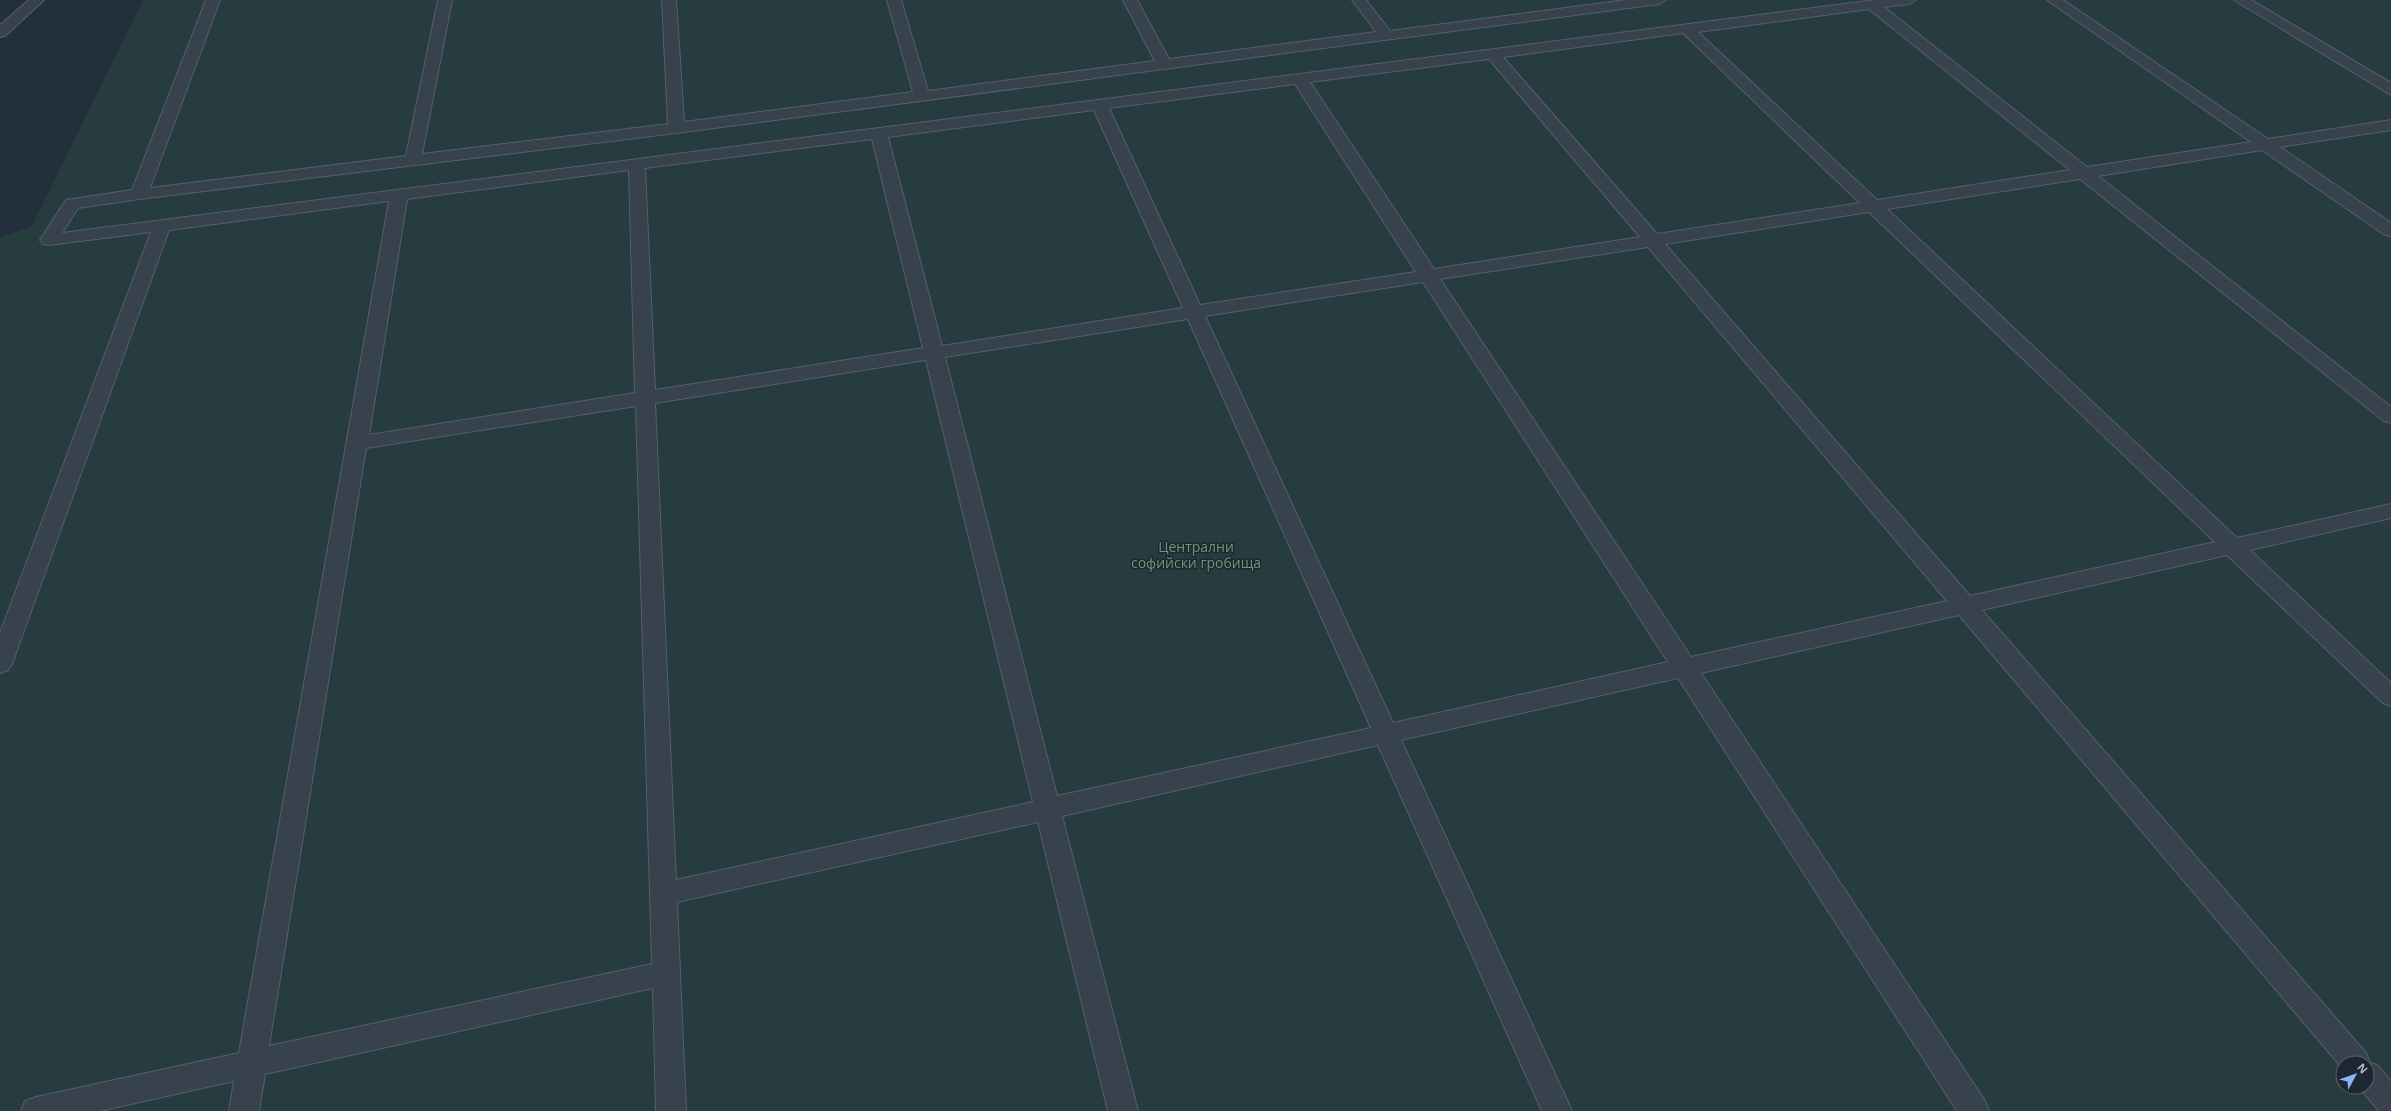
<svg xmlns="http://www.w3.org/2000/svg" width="2391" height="1111" font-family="'Open Sans',sans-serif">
	<rect width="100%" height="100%" fill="#242f3e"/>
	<!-- green -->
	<path fill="#263c3f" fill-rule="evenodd" d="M143 0H2391V1111H0V237L32 226ZM2343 1063H2367V1087H2343Z"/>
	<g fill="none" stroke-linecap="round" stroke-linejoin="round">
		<defs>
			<g id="lane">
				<path d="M29 0H44L5 36 0 37V25Z"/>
				<path d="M206 0H220L150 188 406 156 438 0H452L422 154 668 124 662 0H676L684 122 913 92 887 0H901L928 91 1155 61 1123 0H1137L1169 59 1376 32 1352 0H1366L1390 31 1626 0H1666L1659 4 676 133 139 199 78 208 62 233 1876 0H1916L1909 4 1884 7 2087 167 2251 142 2047 0H2063L2268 139 2391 120V130L2280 147 2391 223V236L2385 235 2262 150 2098 176 2391 407V423L2384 421 2080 179 1887 209 2237 538 2391 504V518L2250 550 2391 683V706L2383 703 2227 555 1982 610 2366 1053 2370 1063 2377 1065 2391 1081V1111H2379L2359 1087H2367V1063H2343V1069L1959 615 1701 673 1985 1101 1989 1111H1957L1678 678 1401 740 1572 1111H1542L1378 745 1062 816 1138 1111H1108L1038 822 677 902 686 1111H656L653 988 265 1074 259 1111H229L234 1081 100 1111H21L25 1101 36 1097 239 1053 389 201 169 230 12 664 8 670 0 673V633L151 232 49 245 43 244 40 240 66 200 132 190ZM1869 9 2070 170 1877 200 1698 32ZM1683 33 1860 203 1657 234 1503 57ZM1489 59 1640 237 1434 269 1310 82ZM1295 84 1416 272 1200 305 1109 108ZM1094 110 1183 308 942 346 888 137ZM872 139 923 348 655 390 645 168ZM629 170 635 393 369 435 407 199ZM1869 212 2215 542 1970 596 1665 244ZM1648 247 1947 601 1691 657 1440 279ZM1423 282 1668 662 1393 723 1205 316ZM1188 319 1371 728 1057 796 945 357ZM926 360 1033 802 676 880 655 403ZM636 406 652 964 269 1046 366 448Z"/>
				<path d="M2234 0H2251L2391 83V95Z"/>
			</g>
		</defs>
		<!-- lane casing -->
		<use href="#lane" stroke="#565f6c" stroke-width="2"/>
		<!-- lane -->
		<use href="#lane" fill="#38414e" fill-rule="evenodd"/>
	</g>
	<g text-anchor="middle" stroke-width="3" stroke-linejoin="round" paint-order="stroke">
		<!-- park labels -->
		<g font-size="14" fill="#6b9a76" stroke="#1d2633">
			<text x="1196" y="552">Централни<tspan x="1196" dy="16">софийски гробища</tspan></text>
		</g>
	</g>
	<!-- north arrow -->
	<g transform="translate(2355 1075) rotate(49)"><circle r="19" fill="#1d2633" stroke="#59626f"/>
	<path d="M0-3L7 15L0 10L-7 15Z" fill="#8ab4f8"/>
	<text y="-6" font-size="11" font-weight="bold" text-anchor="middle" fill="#b4bcc9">N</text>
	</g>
</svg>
